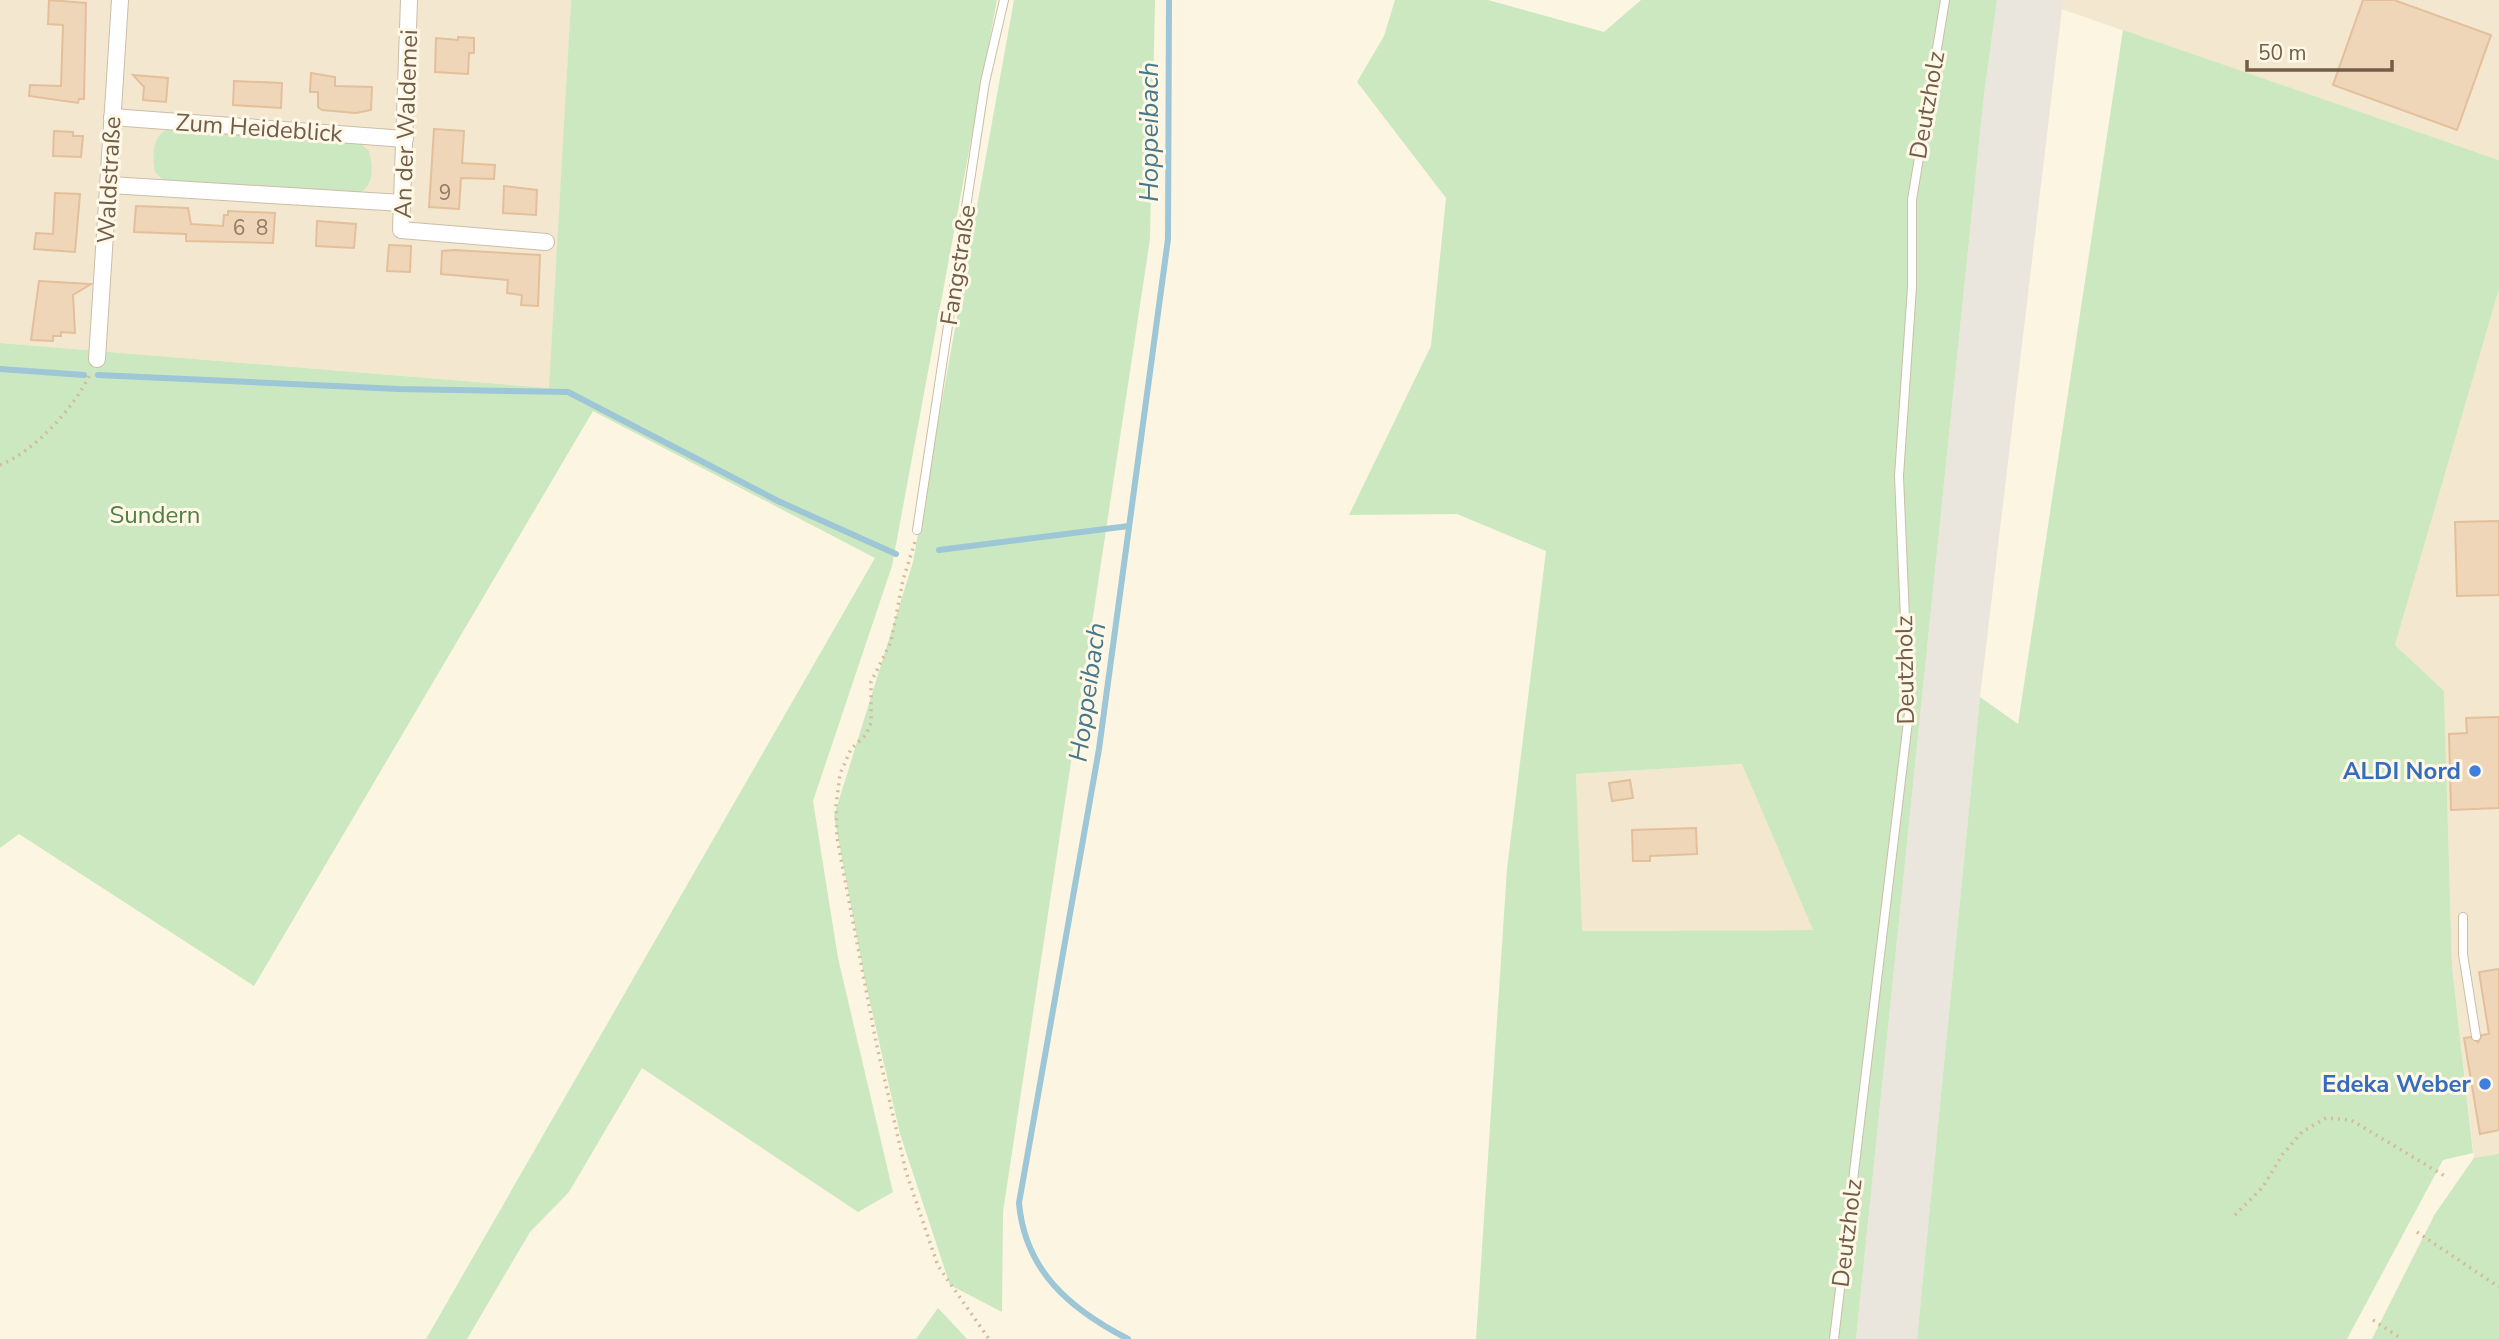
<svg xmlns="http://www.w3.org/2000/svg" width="2499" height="1339" font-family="'Nunito Sans',sans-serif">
	<rect width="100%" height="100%" fill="#fcf5e1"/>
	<!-- residential -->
	<g fill="#f3e7d0">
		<path d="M0 0H571L550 388 0 343Z"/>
		<path d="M2063 0H2499V160L2061 9Z"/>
		<path d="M2499 289V1339H2372L2435 1214 2474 1158 2452 966 2444 691 2395 645Z"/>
		<path d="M1743 764 1813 930 1581 931 1576 774Z"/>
	</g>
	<!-- industrial -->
	<path fill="#eae5dd" d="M1997 0H2063L1980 697 1917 1339H1856L1984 95Z"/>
	<!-- green -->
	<g fill="#cce8c0" fill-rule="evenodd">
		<path d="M571 0H997L892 566 813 801 838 958 893 1192 858 1212 642 1068 569 1192 530 1232 467 1339H426L875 558 593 411 254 986 19 834 0 848V343L549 388Z"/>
		<path d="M1014 0H1155L1150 239 1003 1212 1002 1312 950 1285 900 1134 865 980 834 816 913 562Z"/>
		<path d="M1395 0H1488L1604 32 1641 0H1997L1984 95 1856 1339H1476L1507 869 1546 551 1457 514 1349 515 1431 346 1446 198 1357 82 1384 36ZM1742 764 1813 930 1582 931 1576 774Z"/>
		<path d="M2123 30 2499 160V289L2395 645 2444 691 2452 966 2473 1153 2443 1160 2347 1339H1917L1980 697 2018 724Z"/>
		<path d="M171 129 360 143 369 151C373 167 375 186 357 194L165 182 155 172C152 156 152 132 171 129Z"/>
		<path d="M2499 1154V1339H2372L2435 1214 2474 1158Z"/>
		<path d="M938 1308 967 1339H916Z"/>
	</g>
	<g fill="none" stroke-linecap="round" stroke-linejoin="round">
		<!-- stream -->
		<g stroke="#9dc6d6" stroke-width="6">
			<path d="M0 369 84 375"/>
			<path d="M98 375 399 389 568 392 778 501 896 554"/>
			<path d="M939 550 1129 526"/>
			<path d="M1128 1339C1070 1309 1025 1271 1019 1203L1099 749 1168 239 1169 0"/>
		</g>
	</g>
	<!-- building -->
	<g fill="#f0d6b9" stroke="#e3bf9a" stroke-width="2">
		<path d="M49 0 86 3 84 99H79L78 103 29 96 30 85 61 86 63 25 48 24Z"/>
		<path d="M2363 0H2394L2491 35 2457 130 2333 85Z"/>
		<path d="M458 37 474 38V53H469L468 74 435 72 436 38 458 40Z"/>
		<path d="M311 73 335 77V86L372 87 371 110 356 113 322 110 318 107V92H310Z"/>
		<path d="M133 75 168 78 166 102 143 100 144 87Z"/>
		<path d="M234 81 282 83 281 108 233 105Z"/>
		<path d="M434 129 464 131 462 163 495 165 494 179 461 178 459 209 429 207Z"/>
		<path d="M54 131 73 132V136H83L81 157 53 156Z"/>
		<path d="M504 186 537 190 536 215 503 213Z"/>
		<path d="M55 193 80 194 75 252 34 249 36 233 53 234Z"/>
		<path d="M136 206 188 208 191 224 223 226 224 215H228V211L275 213 273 243 186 241V234L134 232Z"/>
		<path d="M317 221 356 224 354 248 316 246Z"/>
		<path d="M389 245 411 246 410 272 387 271Z"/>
		<path d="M454 250 540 255 538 306 521 305 522 295 507 293 508 280 441 274 442 251Z"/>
		<path d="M39 281 91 284 73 295 75 333 61 332V336H53V341L31 340Z"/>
		<path d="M2499 521V595L2457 596 2455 522Z"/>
		<path d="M2499 717V808L2451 810 2449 734 2467 733 2466 718Z"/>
		<path d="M1630 780 1633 798 1612 801 1609 783Z"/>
		<path d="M1696 828 1697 854 1650 856V861H1633L1632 830Z"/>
		<path d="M2499 969V1130L2480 1134 2464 1038 2470 1037 2478 1042 2482 1035 2489 1034 2479 972Z"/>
	</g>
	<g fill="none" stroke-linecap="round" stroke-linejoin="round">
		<defs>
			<g id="lane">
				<path d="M917 530 985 82 1004 0"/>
				<path d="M2463 917V954L2476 1036"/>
				<path d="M1834 1339 1909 713 1899 476 1912 287V200L1945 0"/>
			</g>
			<g id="street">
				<path d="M409 0 401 230 546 242"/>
				<path d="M112 117 405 139"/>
				<path d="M110 185 402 203"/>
				<path d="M97 359 120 0"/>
			</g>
		</defs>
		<!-- lane casing -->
		<use href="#lane" stroke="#ccbda8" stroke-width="10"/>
		<!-- street casing -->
		<use href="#street" stroke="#ccbda8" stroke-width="18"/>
		<!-- path -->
		<g stroke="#d5ba9d" stroke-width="3.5" stroke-dasharray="2 5" stroke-linecap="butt">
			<path d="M0 465C34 452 75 407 90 374"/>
			<path d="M915 542 903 580 891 642 871 682V723L866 735 851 749 840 774 836 806 837 838 876 1042 906 1172 938 1266 989 1339"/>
			<path d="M2235 1215 2263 1187 2282 1155 2302 1132 2326 1118 2351 1120 2448 1178"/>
			<path d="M2417 1232 2499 1287"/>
			<path d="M2373 1320 2402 1339"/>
		</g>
		<!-- lane -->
		<use href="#lane" stroke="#fff" stroke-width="8"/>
		<!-- street -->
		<use href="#street" stroke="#fff" stroke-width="16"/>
	</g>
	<!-- markers -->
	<g fill="#3f7fe0" stroke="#fff8e7" stroke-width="2.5">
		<circle cx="2475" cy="771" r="7"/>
		<circle cx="2485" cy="1084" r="7"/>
	</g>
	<g text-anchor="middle" stroke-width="6" stroke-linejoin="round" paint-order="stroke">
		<!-- number labels -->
		<g font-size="21" fill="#927b65">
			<text x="445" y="200">9</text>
			<text x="239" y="235">6</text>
			<text x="262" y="235">8</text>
		</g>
		<!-- street labels -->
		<g font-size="24" fill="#725d49" stroke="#fff8e7">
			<text transform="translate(1927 105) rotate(-80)" y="8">Deutzholz</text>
			<text transform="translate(406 124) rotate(-88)" y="8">An der Waldemei</text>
			<text transform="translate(259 128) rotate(4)" y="8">Zum Heideblick</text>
			<text transform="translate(109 180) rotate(-87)" y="8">Waldstraße</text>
			<text transform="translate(958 265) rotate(-81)" y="8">Fangstraße</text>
			<text transform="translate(1905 670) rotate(-91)" y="8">Deutzholz</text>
			<text transform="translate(1847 1233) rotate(-83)" y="8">Deutzholz</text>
		</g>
		<!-- park labels -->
		<g font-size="24" fill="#4e7e43" stroke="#fff8e7">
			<text x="155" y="523">Sundern</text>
		</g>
		<!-- shop labels -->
		<g font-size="24" font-weight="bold" fill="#366cbe" stroke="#fff8e7" text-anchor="end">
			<text x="2461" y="779">ALDI Nord</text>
			<text x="2471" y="1092">Edeka Weber</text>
		</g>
		<!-- water labels -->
		<g font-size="26" font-style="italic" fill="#46788c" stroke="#fff8e7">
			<text transform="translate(1149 132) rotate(-90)" y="9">Hoppeibach</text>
			<text transform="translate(1087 692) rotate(-82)" y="9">Hoppeibach</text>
		</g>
	</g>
	<!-- scale -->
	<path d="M2247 60v10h145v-10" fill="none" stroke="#725d49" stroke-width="3.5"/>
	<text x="2258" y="60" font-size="21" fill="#725d49" stroke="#fff8e7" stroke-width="5" paint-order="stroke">50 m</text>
</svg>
